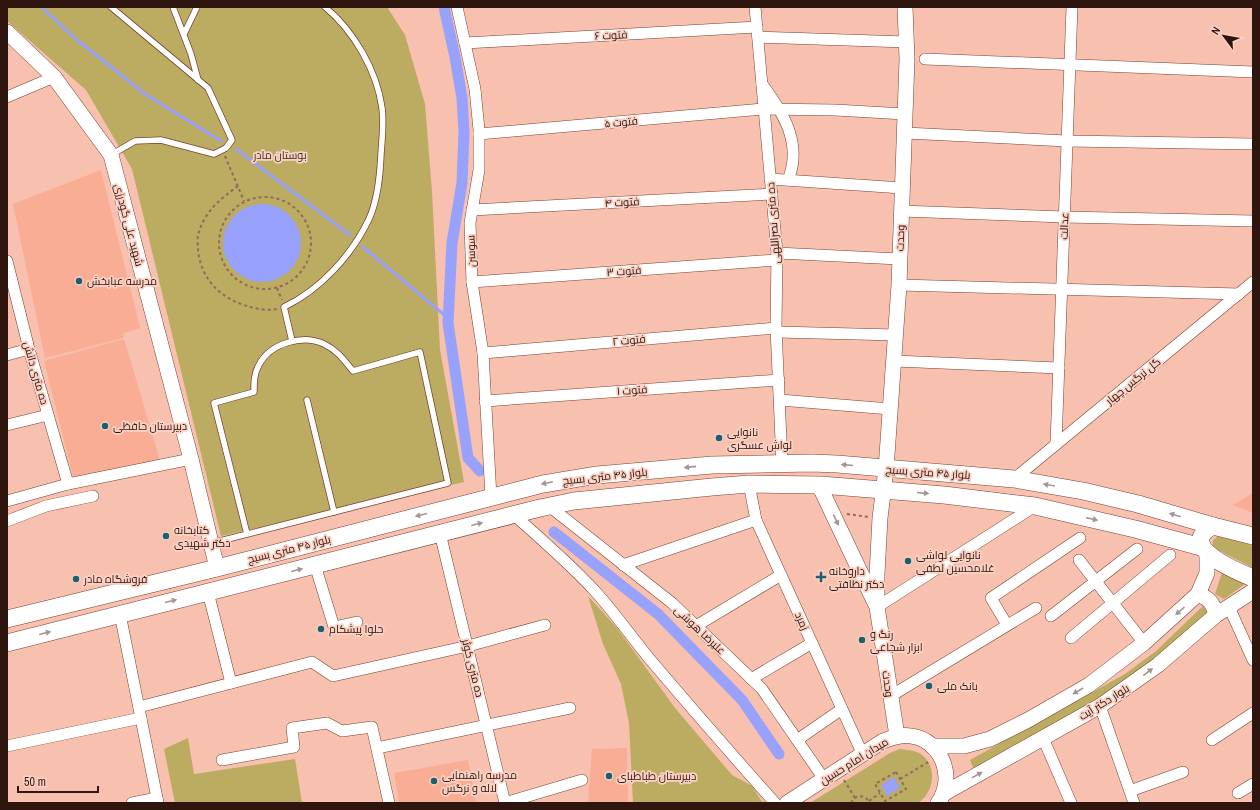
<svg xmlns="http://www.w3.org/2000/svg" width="1260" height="810" font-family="'Archivo Narrow',Cairo,sans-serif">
	<rect width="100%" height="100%" fill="#f7c0af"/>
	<!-- built -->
	<g fill="#f9ad95">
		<path d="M101 170 140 328 124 333 123 338 45 358 13 204Z"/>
		<path d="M124 339 160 460 74 480 44 361Z"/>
		<path d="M1253 493V513L1233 505Z"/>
		<path d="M627 748 628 803H588L592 749Z"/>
		<path d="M468 760 476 803H399L394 773Z"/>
	</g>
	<!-- green -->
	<g fill="#bbac61">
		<path d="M7 7H387L405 35 425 104 432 192 440 350 464 482 221 536 132 169 86 90 7 21Z"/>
		<path d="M1221 534 1253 546V568L1216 549 1213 545V540Z"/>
		<path d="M1223 569 1248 582 1224 599 1215 594Z"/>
		<path d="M588 596 617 628 675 708 732 775 752 786 762 802 633 803 629 723 621 684 603 644Z"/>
		<path d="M1203 606 1209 613 1129 680 974 770 970 760 1125 674 1156 651Z"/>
		<path d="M188 738 194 774 295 759 302 803H175L164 749Z"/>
		<path d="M900 749C907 750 913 750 919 753 938 764 935 792 918 803H810L890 753Z"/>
	</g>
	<!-- water -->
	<g fill="#98a1fb">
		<circle cx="262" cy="243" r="39"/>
		<path d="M894 777 900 788 887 796 881 785Z"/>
	</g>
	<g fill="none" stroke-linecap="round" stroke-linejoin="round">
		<!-- stream -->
		<g stroke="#98a1fb" stroke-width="3">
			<path d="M41 7 76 39 145 94 221 141"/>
			<path d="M236 149 350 235"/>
			<path d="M363 247 448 318"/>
		</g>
		<!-- canal -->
		<g stroke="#98a1fb" stroke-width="11">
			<path d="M444 7 455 57 462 98 464 132 462 183 452 243 448 323 468 458 480 471"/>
			<path d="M554 532 658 614 742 700 779 754"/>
		</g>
		<defs>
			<g id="lane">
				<path d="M111 7 208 88 232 140 226 148 214 154 161 140 135 141 111 155"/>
				<path d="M173 7 191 54 198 80"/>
				<path d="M184 34 197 7"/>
				<path d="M292 341 284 307C320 290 352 255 369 219 378 199 380 176 381 154 382 139 384 123 382 108 377 71 354 31 325 7"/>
				<path d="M307 400 334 512"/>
				<path d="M212 543 448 483 420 352 353 371C344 360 337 350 324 344 303 334 270 343 259 365 254 373 254 383 254 392L214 403 247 534"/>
			</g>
			<g id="street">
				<path d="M457 7 475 89 479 130V170L470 223 472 282 483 353 491 497"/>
				<path d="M755 7 777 253 776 328 782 463"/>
				<path d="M758 37 907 42"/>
				<path d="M465 43 757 27"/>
				<path d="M925 59 1253 72"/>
				<path d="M762 84C783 112 803 144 788 180"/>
				<path d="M7 97 54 77"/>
				<path d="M905 133 1067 141 1253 144"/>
				<path d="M479 134 763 109 835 110 905 114"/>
				<path d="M770 179 902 188"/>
				<path d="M472 210 772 194"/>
				<path d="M901 211 1064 217 1253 221"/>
				<path d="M777 253 899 259"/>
				<path d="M7 261 29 349 68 484"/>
				<path d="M472 282 776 260"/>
				<path d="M899 285 1239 294"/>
				<path d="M777 332 896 335"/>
				<path d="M483 353 776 328"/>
				<path d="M7 355 29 349"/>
				<path d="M895 361 1059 368"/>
				<path d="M780 400 890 409"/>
				<path d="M485 401 779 380"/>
				<path d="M7 425 48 415"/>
				<path d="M1056 444 1072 7"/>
				<path d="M1014 479 1253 282"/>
				<path d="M749 484 756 520 863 755"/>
				<path d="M7 501 68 484 191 459"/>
				<path d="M549 506 672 603 762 689 824 779"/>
				<path d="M514 515C541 539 569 563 594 590 615 613 633 639 653 663 693 710 734 757 775 803"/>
				<path d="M7 521 46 506 93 496"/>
				<path d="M440 533 505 803"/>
				<path d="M1079 560 1144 643"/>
				<path d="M315 565 334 627 357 622"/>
				<path d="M623 565 756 520"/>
				<path d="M208 592 231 683"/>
				<path d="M877 607 1035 506"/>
				<path d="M1229 607 1253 660"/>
				<path d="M120 614 158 803"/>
				<path d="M1051 616 1137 549"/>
				<path d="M1007 625 991 598 1080 538"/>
				<path d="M696 626 781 575"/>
				<path d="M1071 638 1170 555"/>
				<path d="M751 679 812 643"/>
				<path d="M889 697 1036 608"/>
				<path d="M1100 706 1134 803"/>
				<path d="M139 707 312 662 333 676 468 646 545 625"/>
				<path d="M1043 738 1071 803"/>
				<path d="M797 740 842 709"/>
				<path d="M1212 740 1253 713"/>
				<path d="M7 746 141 718"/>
				<path d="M377 748 570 708"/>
				<path d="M222 760 294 747 292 728 327 723 342 731 372 727 389 803"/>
				<path d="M1130 791 1183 772"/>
				<path d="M1238 793 1253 784"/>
				<path d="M132 803 157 798"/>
				<path d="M505 803 582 780"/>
			</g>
			<g id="secondary">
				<path d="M7 32 54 77 111 155 191 459 217 568"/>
				<path d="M819 485 875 603"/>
				<path d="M1198 594C1210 599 1213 603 1216 615"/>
				<path d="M897 736 877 607V574L880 518 886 469 899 285 907 59 905 7"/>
				<path d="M932 746H964L990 739 1028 720 1089 685 1144 643 1198 594 1207 573V554"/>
				<path d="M943 794 1100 706 1158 665 1216 615 1253 591"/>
				<path d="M787 803 883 741C892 738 901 734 911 736 942 740 956 778 938 803"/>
			</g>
			<g id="primary">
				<path d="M1253 536 1213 526C1175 546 1236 571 1253 578"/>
				<path d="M7 619 217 568 543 484 597 475 712 465 812 463 837 464 1014 479 1083 491 1138 504 1213 526"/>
				<path d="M7 643 540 508 574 501 712 487 749 484 821 485 944 495 1035 506 1135 529 1201 547"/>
			</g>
		</defs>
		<!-- lane casing -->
		<use href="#lane" stroke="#7b412f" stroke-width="7"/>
		<!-- street casing -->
		<use href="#street" stroke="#7b412f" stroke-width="12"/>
		<!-- secondary casing -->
		<use href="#secondary" stroke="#7b412f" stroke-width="16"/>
		<!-- primary casing -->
		<use href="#primary" stroke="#7b412f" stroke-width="18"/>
		<!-- path -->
		<g stroke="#91695d" stroke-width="2" stroke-dasharray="3 3" stroke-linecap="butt">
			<path d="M225 156 244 201"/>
			<path d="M238 186C220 199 204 212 198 235 197 239 198 245 198 250 201 279 220 298 247 306 256 309 268 311 277 309"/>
			<circle cx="265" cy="243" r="46"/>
			<path d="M277 288 282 300"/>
			<path d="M847 514 869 517"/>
			<path d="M896 772 906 789 885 801 875 784Z"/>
			<path d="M900 779 930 761"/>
			<path d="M844 780 855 798"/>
			<path d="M869 801 880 793"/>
			<path d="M851 803C855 794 865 794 870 803"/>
		</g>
		<!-- lane -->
		<use href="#lane" stroke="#fff" stroke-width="5.5"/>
		<!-- street -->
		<use href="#street" stroke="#fff" stroke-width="11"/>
		<!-- secondary -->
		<use href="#secondary" stroke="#fff" stroke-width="15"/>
		<!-- primary -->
		<use href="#primary" stroke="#fff" stroke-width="17"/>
	</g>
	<!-- one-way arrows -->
	<defs><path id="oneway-solid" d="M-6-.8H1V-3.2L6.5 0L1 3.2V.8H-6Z"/></defs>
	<g fill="#a19693">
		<use href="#oneway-solid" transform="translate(847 465) rotate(-175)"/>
		<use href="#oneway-solid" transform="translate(690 467) rotate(174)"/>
		<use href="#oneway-solid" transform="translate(547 483) rotate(168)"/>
		<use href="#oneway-solid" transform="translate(1049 485) rotate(-170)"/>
		<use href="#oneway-solid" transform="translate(923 493) rotate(5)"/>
		<use href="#oneway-solid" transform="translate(421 515) rotate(166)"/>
		<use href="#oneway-solid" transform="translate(1175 515) rotate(-163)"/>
		<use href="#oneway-solid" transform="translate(1092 519) rotate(13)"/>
		<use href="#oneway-solid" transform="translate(836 520) rotate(65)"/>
		<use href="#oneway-solid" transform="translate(477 524) rotate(-14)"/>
		<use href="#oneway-solid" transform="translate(297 570) rotate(-14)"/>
		<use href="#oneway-solid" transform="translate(171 601) rotate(-14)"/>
		<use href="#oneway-solid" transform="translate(1180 611) rotate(138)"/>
		<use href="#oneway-solid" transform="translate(45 633) rotate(-14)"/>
		<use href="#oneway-solid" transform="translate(1148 672) rotate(-38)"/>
		<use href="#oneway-solid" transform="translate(1078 691) rotate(150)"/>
		<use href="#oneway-solid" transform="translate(977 775) rotate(-29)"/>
	</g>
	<!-- markers -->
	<g fill="#1a6071" stroke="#fbd1c4" stroke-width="1.5">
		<circle cx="79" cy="281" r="4"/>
		<circle cx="105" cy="426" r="4"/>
		<circle cx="719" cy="438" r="4"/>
		<circle cx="166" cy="536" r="4"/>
		<circle cx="908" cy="561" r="4"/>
		<path d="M819 571h4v4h4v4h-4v4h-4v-4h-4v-4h4z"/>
		<circle cx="76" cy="579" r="4"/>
		<circle cx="321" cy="629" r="4"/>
		<circle cx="862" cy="640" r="4"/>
		<circle cx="929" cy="686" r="4"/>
		<circle cx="609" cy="776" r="4"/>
		<circle cx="434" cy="781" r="4"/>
	</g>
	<g text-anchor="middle" stroke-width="3.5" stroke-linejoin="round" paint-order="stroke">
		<!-- street labels -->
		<g font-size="11" fill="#2e150e" stroke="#fbd1c4">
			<text transform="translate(611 35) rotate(-3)" y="4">فتوت ۶</text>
			<text transform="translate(621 122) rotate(-5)" y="4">فتوت ۵</text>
			<text transform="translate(622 202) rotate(-3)" y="4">فتوت ۴</text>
			<text transform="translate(773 223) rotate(-94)" y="4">ده متری نصراللهی</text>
			<text transform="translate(129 225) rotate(75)" y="4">شهید علی گودرزی</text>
			<text transform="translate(1064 226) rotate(-88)" y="4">عدالت</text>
			<text transform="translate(900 238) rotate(-88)" y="4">وحدت</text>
			<text transform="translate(471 251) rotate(-92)" y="4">سوسن</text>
			<text transform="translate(624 271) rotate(-4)" y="4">فتوت ۳</text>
			<text transform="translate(629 340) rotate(-5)" y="4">فتوت ۲</text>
			<text transform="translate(36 373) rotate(74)" y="4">ده متری دانش</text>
			<text transform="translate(1133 381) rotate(-39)" y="4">گل نرگس چهار</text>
			<text transform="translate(632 390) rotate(-4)" y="4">فتوت ۱</text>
			<text transform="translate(928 472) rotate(4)" y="4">بلوار ۴۵ متری بسیج</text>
			<text transform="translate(605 476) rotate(-6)" y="4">بلوار ۴۵ متری بسیج</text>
			<text transform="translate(289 549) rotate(-14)" y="4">بلوار ۴۵ متری بسیج</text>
			<text transform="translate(802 621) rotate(66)" y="4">زمرد</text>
			<text transform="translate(700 630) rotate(43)" y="4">علیرضا هوشی</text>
			<text transform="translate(473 668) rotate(76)" y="4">ده متری کوثر</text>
			<text transform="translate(888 684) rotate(82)" y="4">وحدت</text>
			<text transform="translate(1104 702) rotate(-32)" y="4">بلوار دکتر آیت</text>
			<text transform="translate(854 761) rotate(-32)" y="4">میدان امام حسین</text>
		</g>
		<!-- park labels -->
		<g font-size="11" fill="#38341c" stroke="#fbd1c4">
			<text x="280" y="159">بوستان مادر</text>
		</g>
		<!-- poi labels -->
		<g font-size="11" fill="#2e150e" stroke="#fbd1c4" text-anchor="start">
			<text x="87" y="285">مدرسه عبابخش</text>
			<text x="113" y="430">دبیرستان حافظی</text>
			<text x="727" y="436">نانوایی<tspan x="727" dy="13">لواش عسگری</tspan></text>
			<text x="174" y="534">کتابخانه<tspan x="174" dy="13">دکتر شهیدی</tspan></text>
			<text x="916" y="559">نانوایی لواشی<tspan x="916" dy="13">غلامحسین لطفی</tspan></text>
			<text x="829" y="575">داروخانه<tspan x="829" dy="13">دکتر نظافتی</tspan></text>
			<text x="84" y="583">فروشگاه مادر</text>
			<text x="329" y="633">حلوا پیشکام</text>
			<text x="870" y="638">رنگ و<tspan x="870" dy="13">ابزار شجاعی</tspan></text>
			<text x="937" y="690">بانک ملی</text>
			<text x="442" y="779">مدرسه راهنمایی<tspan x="442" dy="13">لاله و نرگس</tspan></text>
			<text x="617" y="780">دبیرستان طباطبای</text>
		</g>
	</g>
	<!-- border -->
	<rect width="1260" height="810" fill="none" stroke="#2e150e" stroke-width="16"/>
	<!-- north arrow -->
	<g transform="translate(1224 36) rotate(302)" stroke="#fbd1c4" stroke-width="3" paint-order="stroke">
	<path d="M0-3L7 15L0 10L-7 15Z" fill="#2e150e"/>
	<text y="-6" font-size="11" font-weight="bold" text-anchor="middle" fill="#2e150e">N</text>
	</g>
	<!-- scale -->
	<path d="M18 786v6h80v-6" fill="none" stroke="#2e150e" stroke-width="2"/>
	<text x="24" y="786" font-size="12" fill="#2e150e" stroke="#fbd1c4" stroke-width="3" paint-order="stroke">50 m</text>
</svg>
